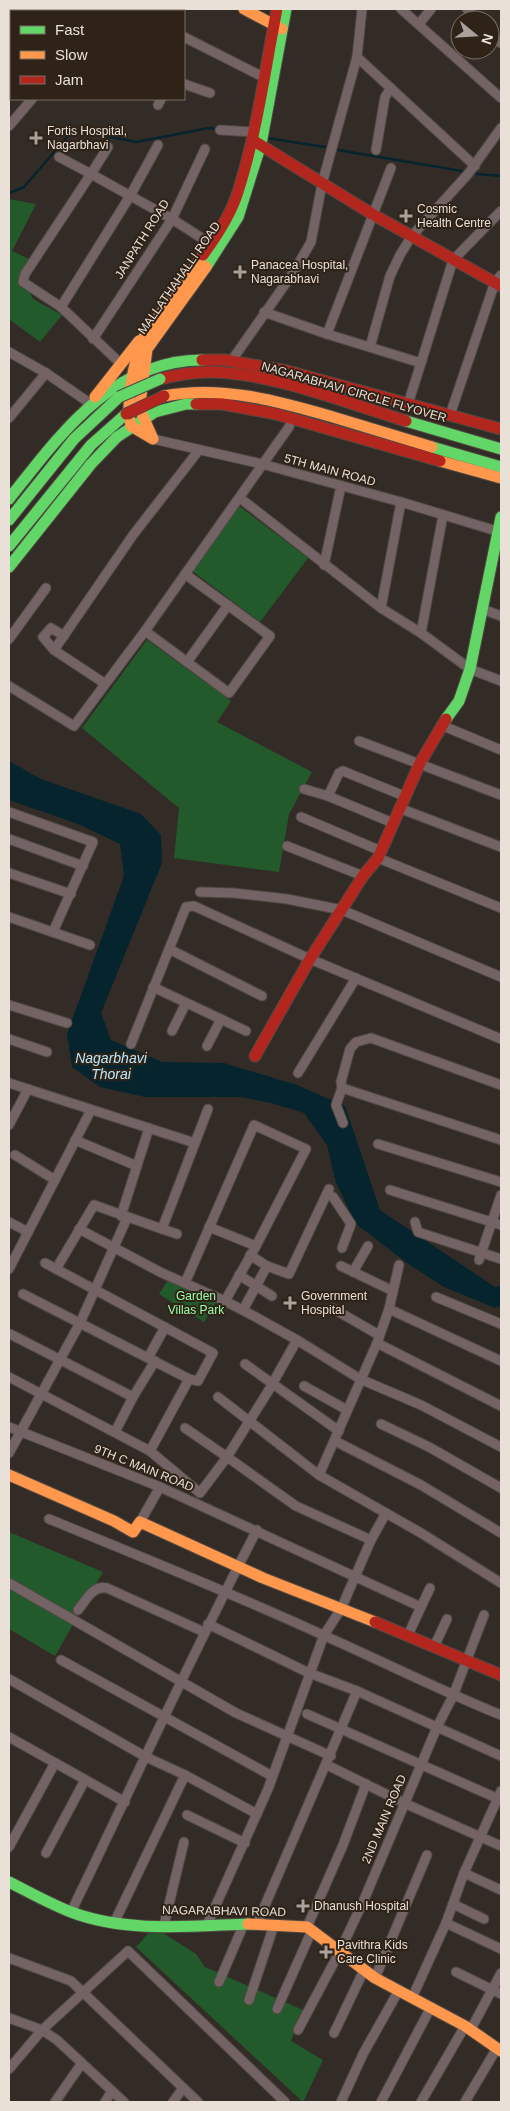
<svg xmlns="http://www.w3.org/2000/svg" width="510" height="2111" font-family="Arial,sans-serif">
	<rect width="100%" height="100%" fill="#332c26"/>
	<!-- green -->
	<g fill="#225a2c">
		<path d="M9 199 36 204 12 251 29 259 22 276 33 299 62 315 40 342 9 319Z"/>
		<path d="M239 506 308 558 260 622 191 570Z"/>
		<path d="M147 640 231 701 217 722 312 772 289 814 279 872 174 858 179 808 82 728Z"/>
		<path d="M173 1272 185 1283 218 1299 204 1322 159 1294Z"/>
		<path d="M9 1532 103 1572 55 1656 9 1629Z"/>
		<path d="M154 1927 196 1954 205 1967 303 2010 291 2041 323 2060 303 2102 136 1947Z"/>
	</g>
	<!-- water -->
	<path fill="#05242e" d="M9 761 41 779 141 814 161 835 162 863 101 1013 111 1040 162 1062 224 1063 297 1085 345 1106 380 1210 495 1287 501 1286V1306L495 1308 444 1287 407 1263 356 1224 336 1183 327 1145 304 1113 271 1103 240 1097H145L100 1087 72 1067 67 1034 124 876 120 844 78 824 9 800Z"/>
	<g fill="none" stroke-linecap="round" stroke-linejoin="round">
		<!-- stream -->
		<g stroke="#05242e" stroke-width="2.5">
			<path d="M267 138 325 147"/>
			<path d="M338 150 462 171"/>
			<path d="M477 174 501 176"/>
			<path d="M9 193 24 187 73 130 136 142 209 128 217 129"/>
		</g>
		<defs>
			<g id="street">
				<path d="M132 9 137 11"/>
				<path d="M401 9 501 98"/>
				<path d="M467 9 478 20"/>
				<path d="M40 11 42 9"/>
				<path d="M107 11 109 9"/>
				<path d="M419 24 431 9"/>
				<path d="M490 32 501 43"/>
				<path d="M184 37 265 78"/>
				<path d="M9 48 11 45"/>
				<path d="M357 57 475 166"/>
				<path d="M184 84 210 93"/>
				<path d="M158 105 161 99"/>
				<path d="M9 126 32 99"/>
				<path d="M220 130 254 132"/>
				<path d="M108 147 91 174 172 219 211 244"/>
				<path d="M376 150 385 97 391 88"/>
				<path d="M59 157 91 174 25 274 23 282 61 307 120 363"/>
				<path d="M61 307 130 196 158 145"/>
				<path d="M264 312 327 334 421 363 408 404"/>
				<path d="M327 334 391 168"/>
				<path d="M93 339 172 219 205 149"/>
				<path d="M370 347 390 276 400 255 411 237 468 174 501 128"/>
				<path d="M9 352 46 373 91 404"/>
				<path d="M232 360 293 273 311 242 322 184 357 57 362 9"/>
				<path d="M421 363 453 260 501 211"/>
				<path d="M450 415 495 282 501 275"/>
				<path d="M9 418 46 373"/>
				<path d="M153 439 262 464 401 502 500 532"/>
				<path d="M240 498 381 608 421 633 470 669 501 681"/>
				<path d="M324 565 341 486"/>
				<path d="M381 608 401 502"/>
				<path d="M482 609 501 616"/>
				<path d="M145 631 229 693 270 636 185 574"/>
				<path d="M421 633 443 515"/>
				<path d="M9 639 46 588"/>
				<path d="M54 650 43 637 51 628 64 636"/>
				<path d="M187 662 228 605"/>
				<path d="M104 683 54 650 133 535 199 450"/>
				<path d="M9 686 74 726 145 631 289 427 292 419"/>
				<path d="M441 725 501 750"/>
				<path d="M359 741 501 795"/>
				<path d="M304 789 328 796 339 773 343 771 404 796"/>
				<path d="M328 796 393 823"/>
				<path d="M399 808 501 847"/>
				<path d="M9 812 93 842 53 932"/>
				<path d="M301 817 381 851"/>
				<path d="M9 839 83 866"/>
				<path d="M287 846 363 876"/>
				<path d="M378 858 501 908"/>
				<path d="M9 873 71 894"/>
				<path d="M200 892 233 893 287 899 342 910 501 977"/>
				<path d="M9 917 90 945"/>
				<path d="M169 949 262 996"/>
				<path d="M153 987 246 1031"/>
				<path d="M9 1005 67 1023"/>
				<path d="M172 1031 186 1003"/>
				<path d="M9 1039 47 1052"/>
				<path d="M131 1044 186 907 194 906 310 959 501 1039"/>
				<path d="M207 1046 221 1019"/>
				<path d="M298 1073 356 978"/>
				<path d="M9 1083 195 1143 162 1229 94 1205 56 1269"/>
				<path d="M501 1085 371 1038 356 1042 350 1049 341 1082 342 1088 501 1140"/>
				<path d="M342 1088 336 1105 343 1123"/>
				<path d="M9 1125 28 1089"/>
				<path d="M75 1140 137 1166"/>
				<path d="M195 1143 208 1109"/>
				<path d="M378 1144 501 1182"/>
				<path d="M15 1155 55 1180"/>
				<path d="M390 1190 501 1225"/>
				<path d="M327 1194 333 1197 351 1224 342 1248"/>
				<path d="M121 1216 149 1128"/>
				<path d="M9 1222 28 1232"/>
				<path d="M415 1222 418 1232 501 1259"/>
				<path d="M209 1227 256 1246"/>
				<path d="M79 1229 162 1273 225 1301 252 1315 297 1340 360 1379 421 1405 501 1447"/>
				<path d="M162 1229 177 1234"/>
				<path d="M250 1255 267 1266 289 1274 329 1189"/>
				<path d="M479 1260 501 1195"/>
				<path d="M341 1266 393 1291"/>
				<path d="M9 1269 91 1110"/>
				<path d="M353 1272 368 1246"/>
				<path d="M239 1275 272 1296"/>
				<path d="M185 1283 254 1125 306 1149 256 1246 225 1301"/>
				<path d="M23 1294 189 1379 198 1381 213 1353 45 1263"/>
				<path d="M436 1297 501 1324"/>
				<path d="M332 1308 379 1335"/>
				<path d="M389 1309 501 1361"/>
				<path d="M243 1310 267 1266"/>
				<path d="M10 1334 133 1397"/>
				<path d="M377 1343 501 1406"/>
				<path d="M148 1358 165 1327"/>
				<path d="M245 1364 339 1431"/>
				<path d="M9 1377 150 1451 200 1493 227 1457 296 1506 371 1540 341 1609 324 1635 268 1789 207 1925"/>
				<path d="M275 1379 297 1340"/>
				<path d="M304 1386 347 1410"/>
				<path d="M218 1397 319 1475 421 1533 501 1583"/>
				<path d="M381 1424 429 1447 501 1488"/>
				<path d="M9 1427 160 1487 421 1607 408 1635"/>
				<path d="M185 1428 227 1457 272 1385"/>
				<path d="M115 1432 133 1397 155 1361"/>
				<path d="M335 1441 421 1485 501 1533"/>
				<path d="M150 1451 189 1379"/>
				<path d="M9 1453 80 1323 127 1218"/>
				<path d="M319 1475 377 1343 389 1309 399 1265"/>
				<path d="M49 1519C142 1557 234 1594 325 1636 384 1662 441 1691 501 1715"/>
				<path d="M140 1522 160 1487"/>
				<path d="M371 1540 386 1513"/>
				<path d="M9 1583 236 1713 331 1756"/>
				<path d="M421 1607 430 1588"/>
				<path d="M78 1610C86 1600 93 1585 107 1588L204 1632"/>
				<path d="M208 1624 309 1673 357 1691 257 1924"/>
				<path d="M434 1647 447 1619"/>
				<path d="M61 1660 272 1776"/>
				<path d="M9 1679 146 1757 185 1775 257 1814"/>
				<path d="M357 1691 501 1756"/>
				<path d="M307 1714 501 1800"/>
				<path d="M9 1737 125 1802"/>
				<path d="M327 1765 404 1803 501 1846"/>
				<path d="M187 1815 245 1843"/>
				<path d="M9 1847 55 1763"/>
				<path d="M46 1853 85 1780"/>
				<path d="M464 1873 501 1890"/>
				<path d="M453 1904 484 1919"/>
				<path d="M71 1912C133 1785 191 1655 257 1530"/>
				<path d="M114 1923 185 1775"/>
				<path d="M446 1923 501 1949"/>
				<path d="M164 1925 184 1842"/>
				<path d="M307 1927 343 1845 366 1784"/>
				<path d="M9 1958 71 1981 198 2102"/>
				<path d="M456 1972 501 1994"/>
				<path d="M375 1978 427 1855"/>
				<path d="M219 1982 243 1926"/>
				<path d="M412 1998 446 1923 464 1873 501 1791"/>
				<path d="M249 2000 274 1925"/>
				<path d="M277 2009 312 1930"/>
				<path d="M9 2018 42 2030 57 2040 124 2102"/>
				<path d="M471 2029 501 1973"/>
				<path d="M298 2030 340 1951 363 1902 437 1727 453 1696 484 1615"/>
				<path d="M334 2033 364 1970"/>
				<path d="M9 2069 42 2030 128 1951 285 2102"/>
				<path d="M55 2102 82 2063"/>
				<path d="M105 2102 112 2091"/>
				<path d="M173 2102 183 2088"/>
				<path d="M341 2102 363 2054 399 1990"/>
				<path d="M381 2102 431 2007"/>
				<path d="M421 2102 465 2026"/>
				<path d="M465 2102 497 2048"/>
			</g>
			<g id="fast">
				<path d="M206 267 238 217 261 144 286 9"/>
				<path d="M406 421 501 449"/>
				<path d="M432 447 501 467"/>
				<path d="M9 499C59 436 112 360 202 360"/>
				<path d="M9 520 74 439 119 397"/>
				<path d="M9 546 91 445 126 414"/>
				<path d="M9 567 91 464 117 437 155 412 186 404H196"/>
				<path d="M446 719 459 701 470 669 501 517"/>
				<path d="M9 1882C29 1892 50 1904 71 1912 126 1933 190 1926 248 1924"/>
			</g>
			<g id="slow">
				<path d="M244 9 282 29"/>
				<path d="M203 255 142 340C134 363 125 402 131 426L153 439 141 412 140 404 147 349 206 267"/>
				<path d="M164 396C222 385 277 401 333 417 366 427 399 437 432 447"/>
				<path d="M95 397 139 341"/>
				<path d="M440 461 501 478"/>
				<path d="M9 1475 114 1521 133 1532 140 1522 263 1578 375 1622"/>
				<path d="M248 1924 307 1927 375 1978 465 2026 501 2051"/>
			</g>
			<g id="jam">
				<path d="M254 141 372 214 501 286"/>
				<path d="M203 255C217 236 231 215 238 192 257 133 265 70 277 9"/>
				<path d="M202 360H225L287 371 501 429"/>
				<path d="M160 379C176 375 192 372 209 372 270 372 347 403 406 421"/>
				<path d="M196 404H222L276 414 440 461"/>
				<path d="M255 1056 310 959 363 876 378 858 420 763 446 719"/>
				<path d="M375 1622 501 1675"/>
			</g>
		</defs>
		<!-- street casing -->
		<use href="#street" stroke="#4f4943" stroke-width="11"/>
		<!-- fast casing -->
		<use href="#fast" stroke="#4f4943" stroke-width="13"/>
		<!-- slow casing -->
		<use href="#slow" stroke="#4f4943" stroke-width="13"/>
		<!-- jam casing -->
		<use href="#jam" stroke="#4f4943" stroke-width="13"/>
		<!-- street -->
		<use href="#street" stroke="#746364" stroke-width="9"/>
		<!-- fast -->
		<use href="#fast" stroke="#63d668" stroke-width="11"/>
		<!-- slow -->
		<use href="#slow" stroke="#ff974d" stroke-width="11"/>
		<!-- jam -->
		<use href="#jam" stroke="#b3261e" stroke-width="11"/>
		<defs>
			<path id="fast-bridge" d="M119 397 160 379"/>
			<path id="jam-bridge" d="M126 414 164 396"/>
		</defs>
		<!-- fast-bridge casing -->
		<use href="#fast-bridge" stroke="#4f4943" stroke-width="13" stroke-linecap="butt"/>
		<!-- jam-bridge casing -->
		<use href="#jam-bridge" stroke="#4f4943" stroke-width="13" stroke-linecap="butt"/>
		<!-- fast-bridge -->
		<use href="#fast-bridge" stroke="#63d668" stroke-width="11"/>
		<!-- jam-bridge -->
		<use href="#jam-bridge" stroke="#b3261e" stroke-width="11"/>
	</g>
	<!-- markers -->
	<g fill="#a9a19a" stroke="#2f2217" stroke-width="2">
		<path d="M33.5 130.5h5v5h5v5h-5v5h-5v-5h-5v-5h5z"/>
		<path d="M403.5 208.5h5v5h5v5h-5v5h-5v-5h-5v-5h5z"/>
		<path d="M237.5 264.5h5v5h5v5h-5v5h-5v-5h-5v-5h5z"/>
		<path d="M287.5 1295.5h5v5h5v5h-5v5h-5v-5h-5v-5h5z"/>
		<path d="M300.5 1898.5h5v5h5v5h-5v5h-5v-5h-5v-5h5z"/>
		<path d="M323.5 1944.5h5v5h5v5h-5v5h-5v-5h-5v-5h5z"/>
	</g>
	<g text-anchor="middle" stroke-width="4" stroke-linejoin="round" paint-order="stroke">
		<!-- poi labels -->
		<g font-size="12" fill="#e9e0d8" stroke="#2f2217" text-anchor="start">
			<text x="47" y="135">Fortis Hospital,<tspan x="47" dy="14">Nagarbhavi</tspan></text>
			<text x="417" y="213">Cosmic<tspan x="417" dy="14">Health Centre</tspan></text>
			<text x="251" y="269">Panacea Hospital,<tspan x="251" dy="14">Nagarabhavi</tspan></text>
			<text x="301" y="1300">Government<tspan x="301" dy="14">Hospital</tspan></text>
			<text x="314" y="1910">Dhanush Hospital</text>
			<text x="337" y="1949">Pavithra Kids<tspan x="337" dy="14">Care Clinic</tspan></text>
		</g>
		<!-- street labels -->
		<g font-size="12" fill="#e9e0d8" stroke="#2f2217">
			<text transform="translate(142 239) rotate(-58)" y="4">JANPATH ROAD</text>
			<text transform="translate(179 278) rotate(-55)" y="4">MALLATHAHALLI ROAD</text>
			<text transform="translate(354 392) rotate(16)" y="4">NAGARABHAVI CIRCLE FLYOVER</text>
			<text transform="translate(330 470) rotate(15)" y="4">5TH MAIN ROAD</text>
			<text transform="translate(144 1468) rotate(22)" y="4">9TH C MAIN ROAD</text>
			<text transform="translate(384 1819) rotate(-67)" y="4">2ND MAIN ROAD</text>
			<text transform="translate(224 1911) rotate(1)" y="4">NAGARABHAVI ROAD</text>
		</g>
		<!-- park labels -->
		<g font-size="12" fill="#9afca8" stroke="#2f2217">
			<text x="196" y="1300">Garden<tspan x="196" dy="14">Villas Park</tspan></text>
		</g>
		<!-- water labels -->
		<g font-size="14" font-style="italic" fill="#b6e7fd" stroke="#2f2217">
			<text x="111" y="1063">Nagarbhavi<tspan x="111" dy="16">Thorai</tspan></text>
		</g>
	</g>
	<!-- border -->
	<rect width="510" height="2111" fill="none" stroke="#e9e0d8" stroke-width="20"/>
	<!-- legend -->
	<rect x="10" y="10" width="175" height="90" fill="#2f2217" stroke="#796e64"/>
	<rect x="20" y="26" width="25" height="8" fill="#63d668" stroke="#796e64"/>
	<text x="55" y="35" font-size="15" fill="#e9e0d8">Fast</text>
	<rect x="20" y="51" width="25" height="8" fill="#ff974d" stroke="#796e64"/>
	<text x="55" y="60" font-size="15" fill="#e9e0d8">Slow</text>
	<rect x="20" y="76" width="25" height="8" fill="#b3261e" stroke="#796e64"/>
	<text x="55" y="85" font-size="15" fill="#e9e0d8">Jam</text>
	<!-- north arrow -->
	<g transform="translate(475 35) rotate(108)"><circle r="24" fill="#2f2217" stroke="#796e64"/>
	<path d="M0-4L9 19L0 12L-9 19Z" fill="#a9a19a"/>
	<text y="-8" font-size="14" font-weight="bold" text-anchor="middle" fill="#e9e0d8">N</text>
	</g>
</svg>
